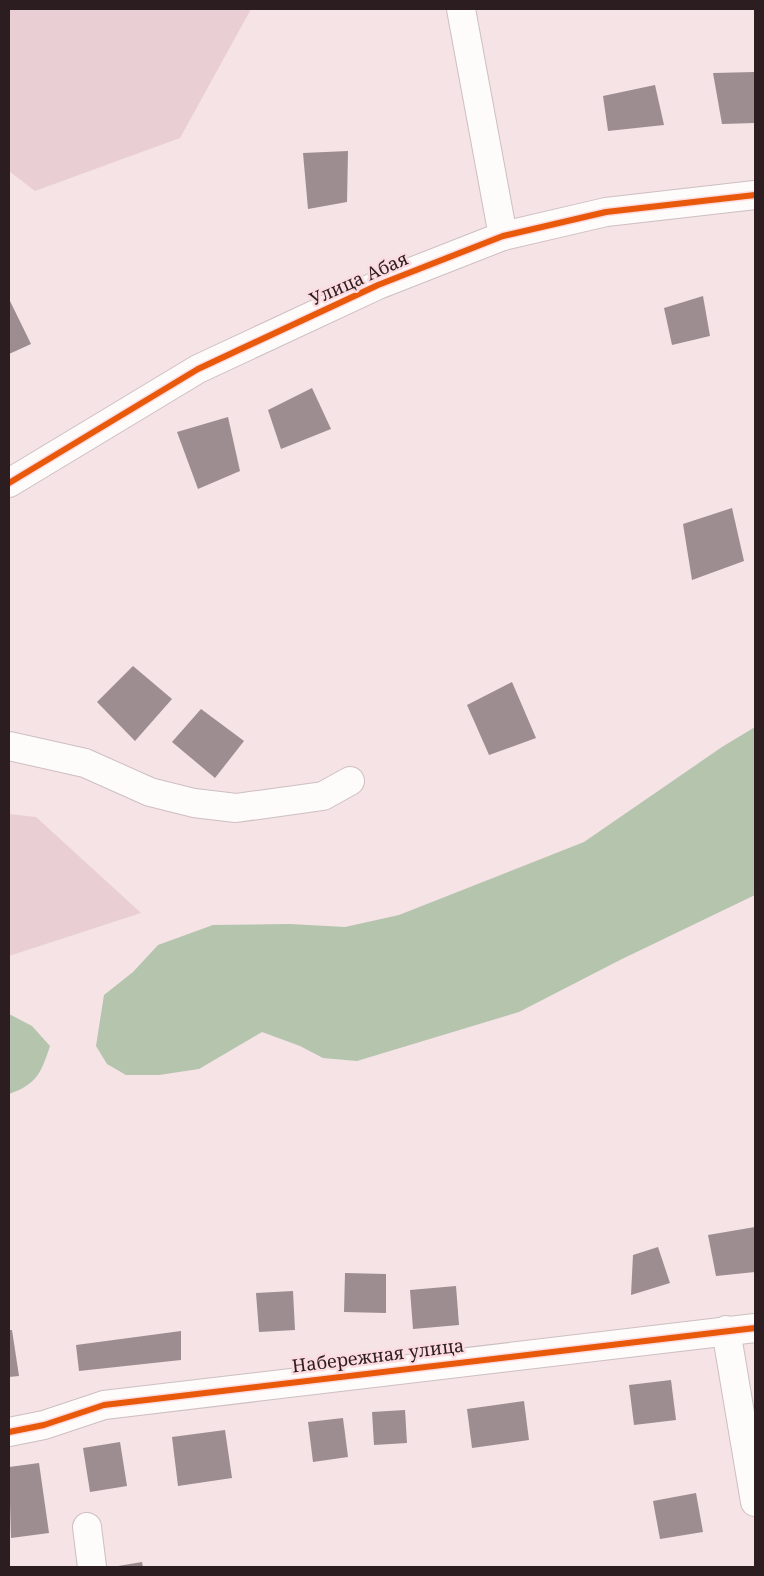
<svg xmlns="http://www.w3.org/2000/svg" width="764" height="1576" font-family="'Noto Serif',serif">
	<rect width="100%" height="100%" fill="#f5e3e6"/>
	<!-- green -->
	<g fill="#e9cfd3">
		<path d="M9 9H251L180 138 35 191 9 171Z"/>
		<path d="M9 814 36 817 141 913 9 956Z"/>
	</g>
	<!-- water -->
	<g fill="#b5c4ad">
		<path d="M755 727V895L620 960 519 1012 357 1061 323 1058 300 1046 262 1032 199 1069 159 1075H126L107 1064 96 1046 104 995 133 972 158 945 213 925 290 924 345 927 399 915 584 842 722 747Z"/>
		<path d="M9 1014 32 1026 50 1046C41 1073 37 1084 9 1094Z"/>
	</g>
	<!-- building -->
	<g fill="#9d8d90">
		<path d="M755 72V123L722 124 713 73Z"/>
		<path d="M655 85 664 125 608 131 603 96Z"/>
		<path d="M348 151 347 202 308 209 303 153Z"/>
		<path d="M703 296 710 336 672 345 664 308Z"/>
		<path d="M9 299 31 344 9 354Z"/>
		<path d="M312 388 331 429 281 449 268 410Z"/>
		<path d="M228 417 240 471 198 489 177 432Z"/>
		<path d="M732 508 744 561 692 580 683 524Z"/>
		<path d="M133 666 172 699 135 741 97 702Z"/>
		<path d="M512 682 536 738 489 755 467 705Z"/>
		<path d="M201 709 244 741 215 778 172 742Z"/>
		<path d="M755 1227V1272L716 1276 708 1235Z"/>
		<path d="M658 1247 670 1283 631 1295 633 1255Z"/>
		<path d="M345 1273 386 1274V1313L344 1312Z"/>
		<path d="M456 1286 459 1325 413 1329 410 1290Z"/>
		<path d="M293 1291 295 1330 259 1332 256 1293Z"/>
		<path d="M9 1330H12L19 1376 9 1377Z"/>
		<path d="M181 1331V1360L79 1371 76 1345Z"/>
		<path d="M671 1380 676 1420 634 1425 629 1385Z"/>
		<path d="M524 1401 529 1440 472 1448 467 1409Z"/>
		<path d="M405 1410 407 1443 374 1445 372 1412Z"/>
		<path d="M343 1418 348 1457 313 1462 308 1422Z"/>
		<path d="M225 1430 232 1478 178 1486 172 1437Z"/>
		<path d="M120 1442 127 1486 90 1492 83 1448Z"/>
		<path d="M39 1463 49 1533 11 1538 9 1467Z"/>
		<path d="M696 1493 703 1532 660 1539 653 1501Z"/>
		<path d="M142 1562 143 1567H118V1566Z"/>
	</g>
	<g fill="none" stroke-linecap="round" stroke-linejoin="round">
		<defs>
			<g id="minor">
				<path d="M461 9 503 236"/>
				<path d="M9 483 198 369 378 285 503 236 606 212 755 195"/>
				<path d="M9 746 85 763 150 792 194 803 236 808 323 796 350 781"/>
				<path d="M726 1330 755 1502"/>
				<path d="M9 1432 44 1425 104 1405 755 1328"/>
				<path d="M87 1527 92 1567"/>
			</g>
		</defs>
		<!-- minor casing -->
		<use href="#minor" stroke="#cebfc1" stroke-width="30"/>
		<!-- minor -->
		<use href="#minor" stroke="#fefbfb" stroke-width="28"/>
		<defs>
			<g id="cycleway">
				<path d="M9 483 198 369 378 285 503 236 606 212 755 195"/>
				<path d="M9 1432 44 1425 104 1405 755 1328"/>
			</g>
		</defs>
		<!-- cycleway casing -->
		<use href="#cycleway" stroke="#fcdce0" stroke-width="9"/>
		<!-- cycleway -->
		<use href="#cycleway" stroke="#e8590c" stroke-width="6"/>
	</g>
	<g text-anchor="middle" stroke-width="5" stroke-linejoin="round" paint-order="stroke">
		<!-- street labels -->
		<g font-size="18" fill="#2c1e20" stroke="#fcdce0">
			<text transform="translate(359 279) rotate(-24)" y="6">Улица Абая</text>
			<text transform="translate(378 1356) rotate(-7)" y="6">Набережная улица</text>
		</g>
	</g>
	<!-- border -->
	<rect width="764" height="1576" fill="none" stroke="#2c1e20" stroke-width="20"/>
</svg>
